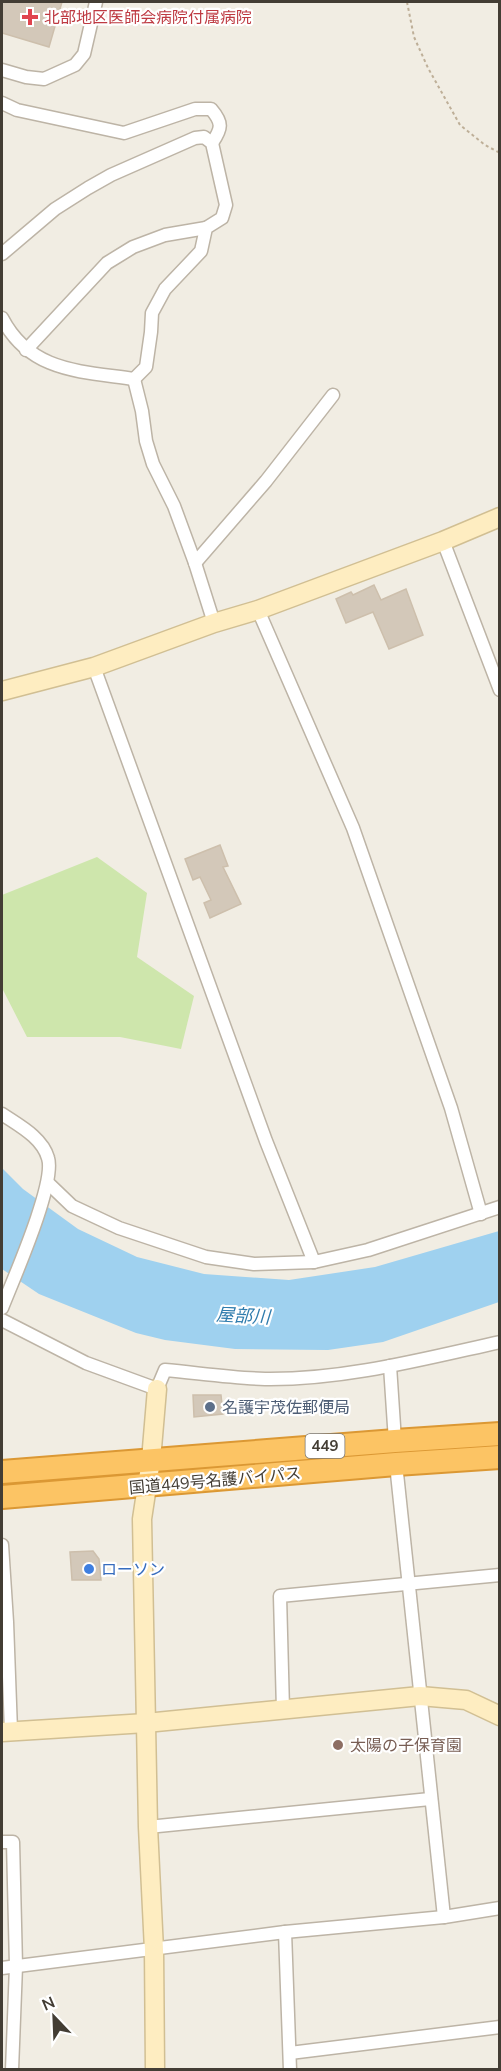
<svg xmlns="http://www.w3.org/2000/svg" width="501" height="2071" font-family="Mulish,'Noto Sans JP',sans-serif">
	<rect width="100%" height="100%" fill="#f1ede3"/>
	<!-- green -->
	<path fill="#cee6ac" d="M97 857 147 893 137 957 194 996 181 1049 120 1037H27L2 988V895Z"/>
	<!-- water -->
	<path fill="#9fd1ef" d="M2 1168 23 1189 78 1229 137 1257 204 1274 289 1280 375 1267 499 1231V1302L383 1342 328 1350 235 1349 165 1340 136 1333 39 1294 2 1269Z"/>
	<!-- building -->
	<g fill="#d3c8b9" stroke="#cdbfac" stroke-width="1.5">
		<path d="M2 2H62L49 47 2 33Z"/>
		<path d="M374 585 381 600 406 589 423 635 389 649 373 612 346 623 336 599 351 592 353 595Z"/>
		<path d="M220 845 228 866 223 867 241 904 210 918 204 903 211 900 200 877 193 880 185 859Z"/>
		<path d="M193 1395H221L223 1414 194 1417Z"/>
		<path d="M93 1551 99 1559 101 1580H72L70 1552Z"/>
	</g>
	<g fill="none" stroke-linecap="round" stroke-linejoin="round">
		<defs>
			<g id="street">
				<path d="M2 70 26 77 44 79 75 65 84 54 96 2"/>
				<path d="M2 103 17 110 124 133 195 109H211C223 123 222 128 212 143"/>
				<path d="M2 254 55 209 88 188 111 175 195 138 204 137 212 143 226 205 222 218 206 228 201 251 165 289 152 313 151 332 146 367 134 379"/>
				<path d="M2 318C30 372 80 371 134 379"/>
				<path d="M26 350 107 263 133 247 165 235 206 228"/>
				<path d="M134 379 142 411 146 441 153 464 174 506 195 563 214 623"/>
				<path d="M443 541 500 690"/>
				<path d="M195 563 266 481 333 395"/>
				<path d="M258 610 353 828 451 1108 481 1214"/>
				<path d="M94 667 266 1141 314 1262"/>
				<path d="M2 1114C18 1125 42 1137 48 1158 56 1183 13 1280 2 1308"/>
				<path d="M48 1183 72 1206 119 1228 206 1257 254 1264 314 1262 368 1250 500 1207"/>
				<path d="M2 1320 86 1363 157 1389 165 1370C198 1373 232 1378 265 1379 344 1380 423 1359 500 1342"/>
				<path d="M390 1366 395 1441"/>
				<path d="M396 1464 444 1917"/>
				<path d="M2 1545 7 1622 11 1731"/>
				<path d="M283 1710 280 1596 500 1575"/>
				<path d="M148 1827 430 1799"/>
				<path d="M2 1842H13L16 1966 12 2070"/>
				<path d="M285 1932 290 2070"/>
				<path d="M2 1968 285 1932 444 1917 500 1908"/>
				<path d="M290 2053 500 2027"/>
			</g>
			<g id="secondary">
				<path d="M2 691 94 667 214 623 258 610 443 541 500 517"/>
				<path d="M2 1732 146 1723 420 1696 466 1700 500 1716"/>
				<path d="M155 2070 154 1950 148 1827 142 1519 151 1460 157 1389"/>
			</g>
			<g id="highway">
				<path d="M2 1472 395 1441 500 1434"/>
				<path d="M2 1497 396 1464 500 1457"/>
			</g>
		</defs>
		<!-- street casing -->
		<use href="#street" stroke="#bdb4a6" stroke-width="15"/>
		<!-- secondary casing -->
		<use href="#secondary" stroke="#d1bf93" stroke-width="21"/>
		<!-- highway casing -->
		<use href="#highway" stroke="#db9834" stroke-width="26"/>
		<!-- path -->
		<path stroke="#beaf98" stroke-width="2" stroke-dasharray="3 3" stroke-linecap="butt" d="M407 2 414 37 428 68 460 125 485 145 500 153"/>
		<!-- street -->
		<use href="#street" stroke="#fff" stroke-width="12"/>
		<!-- secondary -->
		<use href="#secondary" stroke="#feedc1" stroke-width="18"/>
		<!-- highway -->
		<use href="#highway" stroke="#fcc464" stroke-width="22"/>
	</g>
	<!-- markers -->
	<path fill="#e0444e" stroke="#fff" stroke-width="2" d="M27 8h6v6h6v6h-6v6h-6v-6h-6v-6h6z"/>
	<circle fill="#5c6f8a" stroke="#fff" stroke-width="2" cx="210" cy="1407" r="6"/>
	<circle fill="#3f7fe0" stroke="#fff" stroke-width="2" cx="89" cy="1569" r="6"/>
	<circle fill="#8d6e63" stroke="#fff" stroke-width="2" cx="338" cy="1745" r="6"/>
	<g text-anchor="middle" stroke-width="4.5" stroke-linejoin="round" paint-order="stroke">
		<!-- shield labels -->
		<rect fill="#fff" stroke="#7b7771" stroke-width="1.5" x="305.5" y="1434" width="39" height="24" rx="4.5"/>
		<g font-size="15" font-weight="bold" fill="#433d34">
			<text x="325" y="1451">449</text>
		</g>
		<!-- health labels -->
		<g font-size="16" fill="#be3a42" stroke="#fff" text-anchor="start">
			<text x="44" y="23">北部地区医師会病院付属病院</text>
		</g>
		<!-- service labels -->
		<g font-size="16" fill="#4e5e75" stroke="#fff" text-anchor="start">
			<text x="222" y="1413">名護宇茂佐郵便局</text>
		</g>
		<!-- street labels -->
		<g font-size="16" fill="#433d34" stroke="#fff">
			<text transform="translate(215 1480) rotate(-5)" y="6">国道449号名護バイパス</text>
		</g>
		<!-- shop labels -->
		<g font-size="16" fill="#366cbe" stroke="#fff" text-anchor="start">
			<text x="101" y="1575">ローソン</text>
		</g>
		<!-- education labels -->
		<g font-size="16" fill="#785e54" stroke="#fff" text-anchor="start">
			<text x="350" y="1751">太陽の子保育園</text>
		</g>
		<!-- water labels -->
		<g font-size="18" font-style="italic" fill="#2f7cad" stroke="#fff">
			<text transform="translate(243 1316) rotate(3)" y="6">屋部川</text>
		</g>
	</g>
	<!-- border -->
	<rect width="501" height="2071" fill="none" stroke="#433d34" stroke-width="6"/>
	<!-- north arrow -->
	<g transform="translate(54 2017) rotate(337)" stroke="#ffffff" stroke-width="4.5" paint-order="stroke">
	<path d="M0-4.5L10 22L0 15L-10 22Z" fill="#433d34"/>
	<text y="-9" font-size="16" font-weight="bold" text-anchor="middle" fill="#433d34">N</text>
	</g>
</svg>
